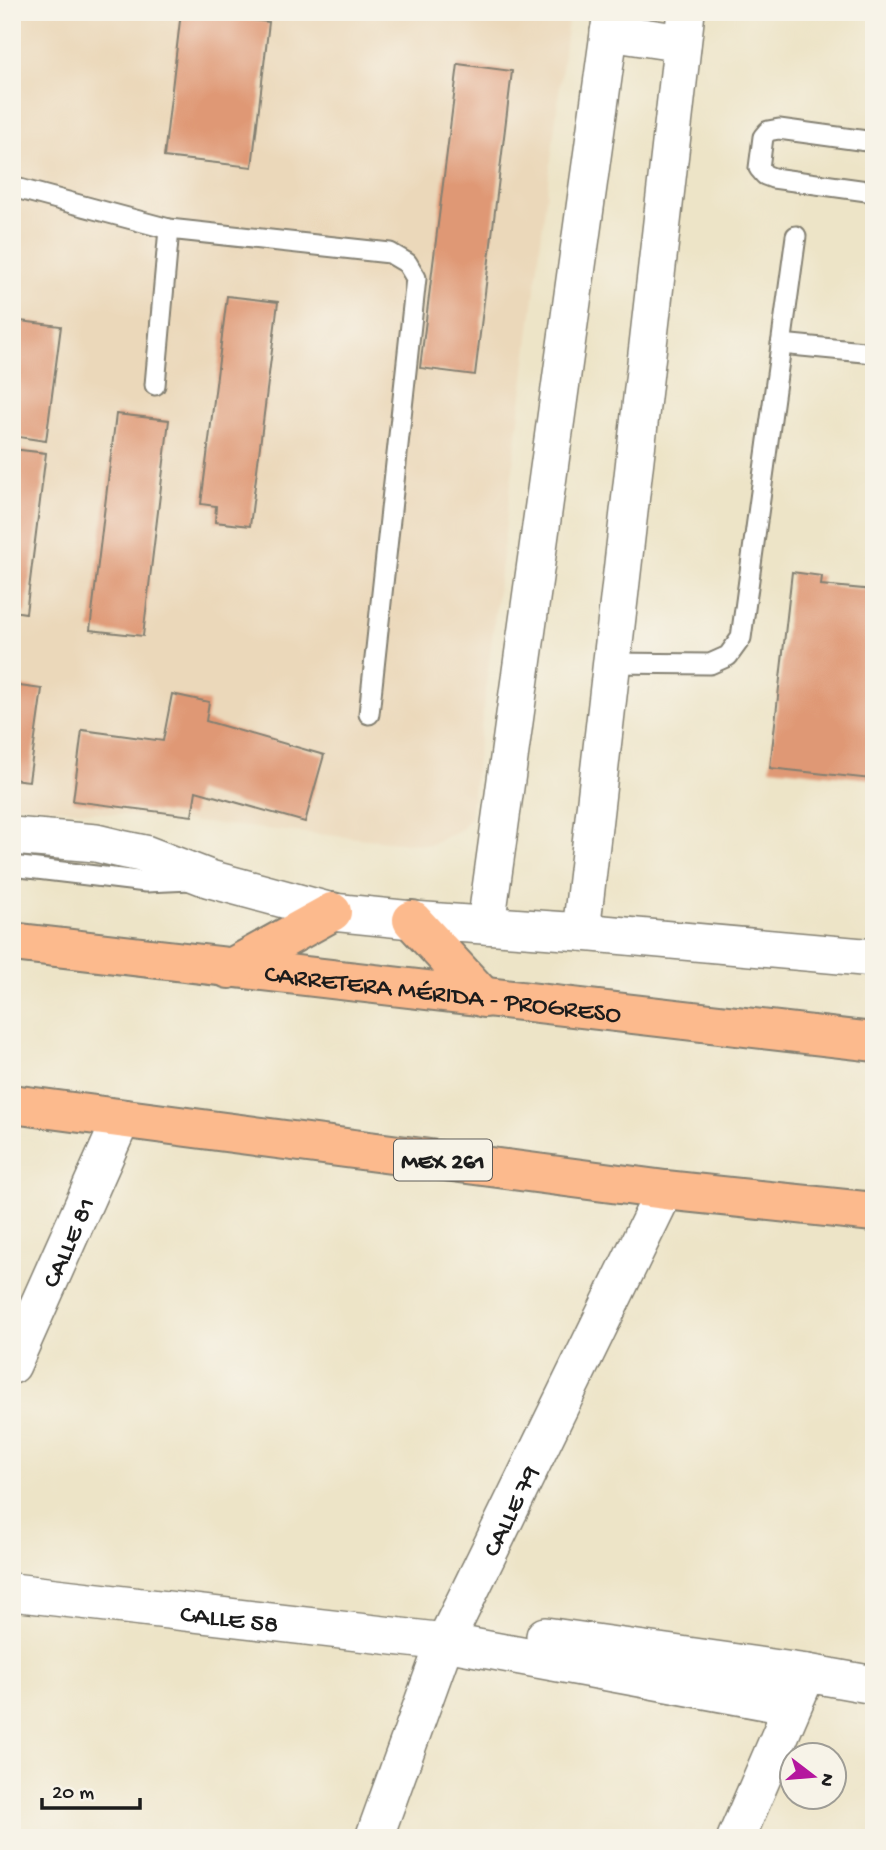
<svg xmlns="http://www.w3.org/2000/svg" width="886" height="1850" font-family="'Gochi Hand',sans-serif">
	<rect width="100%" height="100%" fill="#f7f3e8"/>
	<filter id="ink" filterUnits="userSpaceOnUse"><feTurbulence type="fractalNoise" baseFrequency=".0143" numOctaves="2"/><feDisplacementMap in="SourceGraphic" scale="14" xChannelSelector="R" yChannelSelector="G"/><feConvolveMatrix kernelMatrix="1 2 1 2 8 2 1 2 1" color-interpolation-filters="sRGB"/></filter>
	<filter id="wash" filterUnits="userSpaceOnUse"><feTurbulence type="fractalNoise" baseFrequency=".00686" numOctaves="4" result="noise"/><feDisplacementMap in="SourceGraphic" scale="28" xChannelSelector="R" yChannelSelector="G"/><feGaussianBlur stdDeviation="1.57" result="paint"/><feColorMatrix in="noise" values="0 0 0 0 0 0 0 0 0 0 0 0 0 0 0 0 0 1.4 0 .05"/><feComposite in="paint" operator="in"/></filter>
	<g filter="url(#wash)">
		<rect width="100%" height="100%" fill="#ede4c7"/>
		<!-- built -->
		<path fill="#ebd8ba" d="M12 12H569L470 817 462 829 429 845 12 804Z"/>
		<g id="blocks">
			<!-- building -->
			<g fill="#df9874">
				<path d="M181 12 269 22 252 167 164 157Z"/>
				<path d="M458 64 512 71 475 375 420 368Z"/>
				<path d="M227 296 278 302 250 526 215 522 216 506 201 504Z"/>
				<path d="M12 320 61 326 46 441 12 436Z"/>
				<path d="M116 414 169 420 143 636 90 630Z"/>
				<path d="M12 449 46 453 26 613 12 611Z"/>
				<path d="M792 572 822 576 821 585 874 590V753L871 779 770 768Z"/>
				<path d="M12 685 42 689 29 781 12 779Z"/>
				<path d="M172 694 209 702 206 721 324 755 305 822 196 791 192 816 73 801 82 730 163 741Z"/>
			</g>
		</g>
	</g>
	<g filter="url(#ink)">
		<use href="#blocks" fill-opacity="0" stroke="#848072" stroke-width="2"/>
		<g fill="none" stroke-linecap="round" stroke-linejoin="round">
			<defs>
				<g id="service">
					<path d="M874 142 779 129 768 131 763 137 759 168 765 175 773 178 874 192"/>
					<path d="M12 187 169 229 390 253 407 263 416 278 369 714"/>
					<path d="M781 344 874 353"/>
					<path d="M155 385 169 229"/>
					<path d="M611 663 710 664 728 656 741 638 796 236"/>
					<path d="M12 866 146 882 191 880"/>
				</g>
				<g id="minor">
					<path d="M609 32 682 43"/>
					<path d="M12 836 96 843 121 849 145 854 210 879 332 912 412 920 581 932 874 958"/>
					<path d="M486 925 612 12"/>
					<path d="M581 932 686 12"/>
					<path id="s1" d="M12 1365 122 1118"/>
					<path id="s2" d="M12 1592 445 1642 792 1706"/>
					<path d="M545 1636 807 1673"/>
					<path id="s3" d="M374 1838 445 1642 665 1190"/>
					<path d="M736 1838 807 1673 874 1685"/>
				</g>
				<g id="trunk">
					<path d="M412 920 484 998"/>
					<path id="s4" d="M12 942 874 1042"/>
					<path d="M229 969 332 912"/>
					<path d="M12 1104 665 1190 874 1212"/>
				</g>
			</defs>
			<!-- service casing -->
			<use href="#service" stroke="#848072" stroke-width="23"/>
			<!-- minor casing -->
			<use href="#minor" stroke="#848072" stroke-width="40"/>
			<!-- trunk casing -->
			<use href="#trunk" stroke="#848072" stroke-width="42"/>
			<!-- service -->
			<use href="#service" stroke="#fff" stroke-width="19"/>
			<!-- minor -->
			<use href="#minor" stroke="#fff" stroke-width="37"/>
			<!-- trunk -->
			<use href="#trunk" stroke="#fcba8d" stroke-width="38"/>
		</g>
	</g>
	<g text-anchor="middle" stroke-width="7" stroke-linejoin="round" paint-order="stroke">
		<!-- shield labels -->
		<rect fill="#f7f3e8" stroke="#5e5c59" stroke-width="2" x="394" y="1139.5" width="98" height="41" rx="5"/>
		<g font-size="24" font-weight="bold" fill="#1c1c1c">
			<text x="443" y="1168">MEX 261</text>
		</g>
		<!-- street labels -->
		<g font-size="26" fill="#1c1c1c" stroke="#f7f3e8">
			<text dy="9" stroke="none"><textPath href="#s4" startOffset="434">CARRETERA MÉRIDA - PROGRESO</textPath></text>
			<text dy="9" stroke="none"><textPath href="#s1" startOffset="135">CALLE 81</textPath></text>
			<text dy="9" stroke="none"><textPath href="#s3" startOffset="355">CALLE 79</textPath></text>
			<text dy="9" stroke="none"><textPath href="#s2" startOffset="219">CALLE 58</textPath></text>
		</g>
	</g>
	<!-- margin -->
	<rect width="886" height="1850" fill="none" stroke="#f7f3e8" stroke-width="42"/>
	<!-- north arrow -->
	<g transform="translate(813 1776) rotate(106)"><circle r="33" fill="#f7f3e8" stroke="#9f9d96" stroke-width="2"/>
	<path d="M0-5L12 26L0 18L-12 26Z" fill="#b5179e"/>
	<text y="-10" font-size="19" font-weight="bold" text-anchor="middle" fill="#1c1c1c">N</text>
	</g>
	<!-- scale -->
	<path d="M42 1798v10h98v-10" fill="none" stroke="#1c1c1c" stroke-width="3.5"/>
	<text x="52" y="1798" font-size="21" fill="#1c1c1c" stroke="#f7f3e8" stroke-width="5" paint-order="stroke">20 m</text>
</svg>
